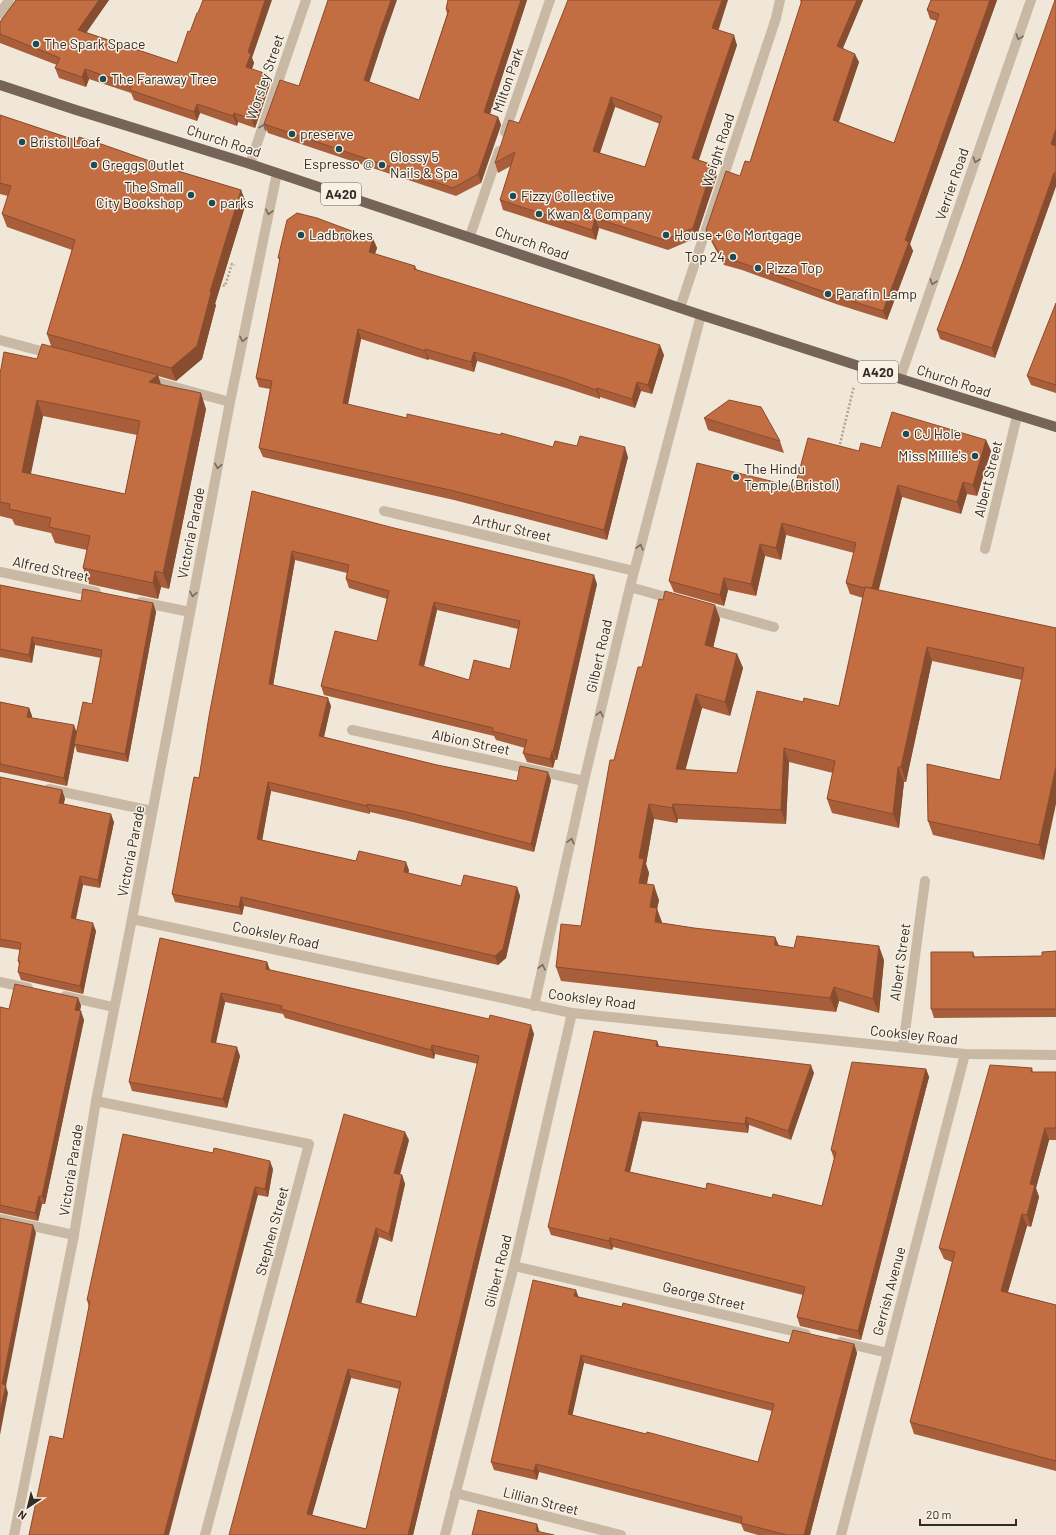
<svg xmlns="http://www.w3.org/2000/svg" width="1056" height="1535" font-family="Barlow,sans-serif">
	<rect width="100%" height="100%" fill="#f0e7d8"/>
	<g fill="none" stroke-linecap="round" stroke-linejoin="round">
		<!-- path -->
		<g stroke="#b3a28f" stroke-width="2.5" stroke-dasharray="2 2" stroke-linecap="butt">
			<path d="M219 284 225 286 232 264 235 265"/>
			<path d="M839 448 854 386"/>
		</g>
		<!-- lane -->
		<g stroke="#c8b8a4" stroke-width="10">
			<path d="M630 587 676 600"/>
			<path d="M705 608 774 627"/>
		</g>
		<!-- street -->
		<g stroke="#c8b8a4" stroke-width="10">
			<path d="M0 14 9 0"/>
			<path d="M505 132 550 0"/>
			<path d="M250 164 306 0"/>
			<path d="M470 236 499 151"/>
			<path d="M680 308 776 18 780 0"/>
			<path d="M0 340 52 354"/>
			<path d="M900 378 1031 0"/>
			<path d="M149 380 230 402"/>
			<path d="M384 511 634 571"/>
			<path d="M985 549 1017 416"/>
			<path d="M0 572 96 592"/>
			<path d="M141 602 190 612"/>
			<path d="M352 730 584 781"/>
			<path d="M49 789 152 811"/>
			<path d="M132 919 572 1013 965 1054 1056 1055"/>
			<path d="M0 982 28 988"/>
			<path d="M65 996 113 1007"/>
			<path d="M534 1006 584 781 630 587 701 315"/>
			<path d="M903 1047 925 881"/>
			<path d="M96 1101 309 1144 205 1535"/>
			<path d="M0 1219 74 1235"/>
			<path d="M514 1266 806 1334"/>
			<path d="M841 1342 888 1353"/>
			<path d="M455 1493 621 1535"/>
			<path d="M14 1535 74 1235 96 1101 132 919 230 402 277 173"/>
			<path d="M445 1535 514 1266 572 1013"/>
			<path d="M841 1535 965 1054"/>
		</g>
		<!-- primary -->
		<path stroke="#756457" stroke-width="10" d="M0 85 76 110 250 164 701 315 859 366 1056 427"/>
	</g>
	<!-- wall -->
	<g fill="#a85e3a" fill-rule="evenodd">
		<path d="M16 0H109L86 32 177 63 252 58 254 63 252 69 270 84 255 128 238 122 237 126 200 113 197 121 134 100 131 93 89 79 86 87 59 78 55 68 57 65 0 43V22Z"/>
		<path d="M448 0H527L490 114 498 117 501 125 481 183 456 196 268 133 264 124 299 86 383 40 369 82 419 100 447 14 446 9Z"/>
		<path d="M800 0H863L843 48 859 62 839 122 894 143 937 21 930 19 927 10 931 0H997L910 244 913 251 887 320 836 304 742 270 724 265 710 239 706 230 740 176 750 162 801 3Z"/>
		<path d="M1056 0V186L995 358 940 339 937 330 962 264Z"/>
		<path d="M719 30 737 45 699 160 713 165 717 175 696 238 668 250 599 228 596 240 503 210 500 200 511 166 498 173 495 163 519 123ZM615 107 660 124 645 167 600 153Z"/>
		<path d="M0 115 78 141 241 190 246 203 215 304 216 305 202 359 176 381 158 376 161 385 206 409 169 589 161 587 158 599 89 584 83 568 87 550 55 543 51 533 15 525 12 519 0 516V374L37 359 51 346 47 334 72 250 7 227 2 214 8 196 0 194ZM43 416 137 435 125 494 30 474Z"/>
		<path d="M373 239 377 248 375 254 415 266 417 270 664 355 652 394 641 391 635 408 600 397V399L566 388 477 361 474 372 429 359 428 360 361 339 348 405 407 418 553 447 577 446 628 457 607 540 454 500 263 457 259 448 270 389 259 387 256 378 280 261 278 258Z"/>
		<path d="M1056 303V393L1031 385 1027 376Z"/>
		<path d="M704 418 780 441 784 453 708 430Z"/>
		<path d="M986 440 991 451 977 496 967 494 961 514 902 497 878 590 1056 628 1044 860 933 835 928 821 1000 780 1022 680 932 661 906 782H904L899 828 832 813 827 799 833 773 789 762 786 824 678 819 677 823 654 819 646 864 649 873 647 884 659 900 657 909 662 923 694 928 775 937 779 946 884 960 879 1013 839 1001 836 1012 561 981 556 967 581 926 614 760 642 667 720 619 713 648 737 654 743 668 730 716 702 708 685 770 737 773 803 702 839 706 863 598 850 594 846 583 854 553 786 535 781 560 765 556 756 596 728 590 724 606 674 592 669 581 795 487 859 451 881 448Z"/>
		<path d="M252 491 597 584 557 760H555L553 768 527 762 523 753 525 748 496 740 494 736 324 695 321 686 377 641 387 599 349 588 346 579 347 573 295 560 273 685 331 706 324 737 437 765 517 781 551 780 534 852 405 820 370 812V814L271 791 262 840 356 861 409 870 408 873 461 886 517 887 520 896 506 958 498 965 244 906 242 915 175 902 172 894 199 778ZM437 610 518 629 510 669 469 680 424 667Z"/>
		<path d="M0 585 81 601 153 603 156 612 128 762 77 752 75 745 67 786 1 772H0V702L29 708 32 716V718L77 732 92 704 101 658 35 645 32 663 0 657Z"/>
		<path d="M0 777 62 790 65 799 63 804 114 822 100 888 83 885 76 919 96 931 83 994 21 980 18 972 19 965 18 961 20 950 0 947Z"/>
		<path d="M160 938 267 962 270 970 534 1034 413 1535H229L409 1140 400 1174 402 1175 405 1184 392 1242 379 1237 361 1304 416 1317 478 1064 435 1054 434 1059 285 1018 283 1014 225 1002 216 1043 240 1056 227 1108 132 1091 129 1082ZM351 1378 399 1389 366 1529 312 1515Z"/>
		<path d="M1056 951V1017L934 1018 931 1009 973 952 975 957 1042 956Z"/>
		<path d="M78 998 81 1006 80 1011 84 1020 45 1204H42L38 1221 1 1213H0V1007L9 1009Z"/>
		<path d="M657 1041 659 1047 814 1073 791 1140 749 1125 748 1133 642 1121 630 1172 706 1189 772 1198 822 1206 834 1159 831 1150 926 1069 929 1077 861 1340 800 1326 797 1317 803 1295 613 1247 612 1250 551 1235 548 1227Z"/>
		<path d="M1032 1068 1033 1072H1056V1140H1049L1036 1188 1039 1197 1031 1227 1027 1226 1008 1292 1056 1305V1471L914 1434 910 1422 952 1262 944 1259 939 1248Z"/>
		<path d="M273 1169 268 1197 258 1195 63 1439 89 1307 87 1300Z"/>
		<path d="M578 1297 622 1307 789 1343 854 1344 857 1353 810 1535H758L744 1531 741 1524 539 1472 537 1480 494 1470 491 1462ZM584 1363 772 1411 758 1462 572 1415Z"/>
	</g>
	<!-- shaded-wall -->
	<g fill="#884c2f">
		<path d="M99 0H109L82 39 78 30Z"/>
		<path d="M265 0H272L252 58 254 63 249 77 246 67 248 52Z"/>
		<path d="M391 0H397L383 40 367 89 364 80 380 31Z"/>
		<path d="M521 0H527L488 120 484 112Z"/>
		<path d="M722 0H728L716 38 712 28Z"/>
		<path d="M857 0H863L840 55 837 46Z"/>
		<path d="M990 0H997L910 244 913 251 887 320 883 311 905 240Z"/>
		<path d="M734 35 737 45 696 168 692 158Z"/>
		<path d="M855 54 859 62 836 129 833 120Z"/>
		<path d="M85 69 89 79 86 87 82 77Z"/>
		<path d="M267 74 270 84 255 128 252 119Z"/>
		<path d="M611 97 615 107 597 161 593 151Z"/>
		<path d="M197 104 200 113 197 121 194 112Z"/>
		<path d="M234 113 238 122 237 126 233 116Z"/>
		<path d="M498 117 501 125 481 183 478 174Z"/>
		<path d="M1056 129V148L1051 144Z"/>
		<path d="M713 165 717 175 696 238 693 228Z"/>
		<path d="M1054 173 1056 178V186L995 358 992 348Z"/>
		<path d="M241 190 246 203 215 304 216 305 202 359 176 381 171 368 210 292Z"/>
		<path d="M595 218 599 228 596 240 592 230Z"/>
		<path d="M373 239 377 248 372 262 369 252Z"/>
		<path d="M358 329 361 339 346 413 343 403Z"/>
		<path d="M660 345 664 355 652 394 648 385Z"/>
		<path d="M425 349 429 359 428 360 425 351Z"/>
		<path d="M474 352 477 361 474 372 471 362Z"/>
		<path d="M158 375 163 391 149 382Z"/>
		<path d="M637 382 641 391 635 408 632 399Z"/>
		<path d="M597 388 600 397V399L596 390Z"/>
		<path d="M201 393 206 409 169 589 163 573Z"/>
		<path d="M37 400 43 416 28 488 22 472Z"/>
		<path d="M986 440 991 451 977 496 973 485Z"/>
		<path d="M625 447 628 457 607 540 604 530Z"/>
		<path d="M963 482 967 494 961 514 957 502Z"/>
		<path d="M898 485 902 497 876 601 871 589Z"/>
		<path d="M782 523 786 535 781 560 776 548Z"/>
		<path d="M760 544 765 556 756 596 751 584Z"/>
		<path d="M292 551 295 560 272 692 269 684Z"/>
		<path d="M155 571 161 587 158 599 153 583Z"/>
		<path d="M594 575 597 584 557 760 553 752Z"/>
		<path d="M724 578 728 590 724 606 720 595Z"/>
		<path d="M434 602 437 610 422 674 419 665Z"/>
		<path d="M153 603 156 612 128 762 125 754Z"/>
		<path d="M715 605 720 619 710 660 705 645Z"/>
		<path d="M32 637 35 645 32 663 29 655Z"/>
		<path d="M927 647 932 661 906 782 901 767Z"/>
		<path d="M737 654 743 668 730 716 725 702Z"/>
		<path d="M696 694 702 708 682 783 676 769Z"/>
		<path d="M328 698 331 706 322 745 319 736Z"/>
		<path d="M29 708 32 716 30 725 27 717Z"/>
		<path d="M74 725 77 733 74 744 75 745 67 786 64 778Z"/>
		<path d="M784 748 789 762 786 824 781 810Z"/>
		<path d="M552 751 555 760 553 768 550 759Z"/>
		<path d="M1056 766V804L1044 860 1039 845Z"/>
		<path d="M898 767 904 782 899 828 893 814Z"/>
		<path d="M548 772 551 780 534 852 531 844Z"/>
		<path d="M268 782 271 791 261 847 257 839Z"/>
		<path d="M62 790 65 799 62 811 59 803Z"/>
		<path d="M367 804 370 812V814L367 806Z"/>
		<path d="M649 804 654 819 646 864 649 873 644 897 639 883V858Z"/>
		<path d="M673 804 678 819 677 823 672 808Z"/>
		<path d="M111 814 114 822 100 888 98 880Z"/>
		<path d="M406 862 409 870 407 881 404 872Z"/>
		<path d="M80 876 83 885 74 926 71 918Z"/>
		<path d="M654 885 659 900 657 909 662 922 661 936 650 907Z"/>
		<path d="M517 887 520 896 506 958 498 965 495 956Z"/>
		<path d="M241 897 244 906 242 915 239 907Z"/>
		<path d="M93 923 96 931 83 994 80 986Z"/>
		<path d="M775 937 781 951 775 945Z"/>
		<path d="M879 946 884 960 879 1013 873 999Z"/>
		<path d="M267 962 270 971 266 969Z"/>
		<path d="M834 987 839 1001 836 1012 830 998Z"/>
		<path d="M221 993 225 1002 214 1051 211 1042Z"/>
		<path d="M78 998 81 1006 78 1018 75 1010Z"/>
		<path d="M81 1011 84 1020 45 1204 42 1196Z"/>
		<path d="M531 1025 534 1034 413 1535H408Z"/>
		<path d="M657 1041 660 1049 656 1046Z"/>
		<path d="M432 1045 435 1054 434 1059 431 1050Z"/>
		<path d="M237 1047 240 1056 227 1108 223 1099Z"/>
		<path d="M811 1065 814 1073 791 1140 788 1131Z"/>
		<path d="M926 1069 929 1077 861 1340 858 1331Z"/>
		<path d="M639 1112 642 1121 628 1179 625 1171Z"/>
		<path d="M746 1117 749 1125 748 1133 745 1124Z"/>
		<path d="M1045 1128 1049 1140 1036 1188 1039 1197 1031 1227 1027 1215 1030 1184Z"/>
		<path d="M405 1132 409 1140 398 1182 394 1173Z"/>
		<path d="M270 1161 273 1169 268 1197 265 1189Z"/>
		<path d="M402 1175 405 1184 392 1242 389 1234Z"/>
		<path d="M255 1187 258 1195 169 1535H164Z"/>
		<path d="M39 1196 42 1204 38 1221 35 1213Z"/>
		<path d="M1022 1214 1027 1226 1005 1302 1001 1291Z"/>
		<path d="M33 1225 36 1233 6 1386 8 1393 0 1435V1412L2 1384Z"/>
		<path d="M376 1228 379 1237 359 1311 356 1302Z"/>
		<path d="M610 1238 613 1247 612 1250 609 1241Z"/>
		<path d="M576 1290 579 1298 574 1296Z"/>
		<path d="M854 1344 857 1353 810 1535H804Z"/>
		<path d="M581 1355 584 1363 571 1422 568 1414Z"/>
		<path d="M348 1369 351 1378 310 1523 307 1514Z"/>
		<path d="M536 1464 539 1472 537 1480 534 1471Z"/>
		<path d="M537 1524 540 1533 536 1531Z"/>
	</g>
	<!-- building -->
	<g fill="#c36d43" stroke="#884c2f" fill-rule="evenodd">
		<path d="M16 0H99L78 30 177 63 188 31 190 32 197 13H198L203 0H265L248 52 251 54 246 67 267 74 252 119 234 113 233 116 197 104 194 112 130 90 132 85 85 69 82 77 55 68 60 58 0 34V22Z"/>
		<path d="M328 0H391L380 31 364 80 419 100 449 10 446 9 448 0H521L484 112 498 117 478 174 453 188 264 124 280 80 299 86Z"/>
		<path d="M568 0H722L712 28 734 35 692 158 713 165 693 228 664 240 595 218 592 230 500 200 515 152 495 163 509 120 519 123ZM611 97 662 116 645 167 593 151Z"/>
		<path d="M802 0H857L837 46 855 54 833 120 894 143 939 14 927 10 931 0H990L905 240 909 242 883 311 833 295 739 262 721 257 706 230 726 171 740 176 745 161 750 162Z"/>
		<path d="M1055 0H1056V129L1051 144 1056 146V173H1054L992 348 937 330 962 264Z"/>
		<path d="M0 115 78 141 79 137 104 145 178 171 241 190 210 292 211 293 197 346 171 368 47 334 75 240 2 214 11 186 0 183Z"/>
		<path d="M297 213 317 218 373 239 369 252 415 266 414 269 660 345 648 385 637 382 632 399 597 388 596 390 563 378 474 352 471 362 425 349V351L358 329 343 403 407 418V414L501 435V433L553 447 555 441 577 446 580 436 625 447 604 530 450 490 259 448 272 381 256 378 280 258H278L287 220Z"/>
		<path d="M1056 303V385L1027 376Z"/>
		<path d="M42 344 158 375 149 382 201 393 163 573 155 571 153 583 83 568 90 536 49 527 51 518 9 509 10 504 0 502V374L4 352 37 359ZM37 400 140 421 125 494 22 472Z"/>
		<path d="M729 400 761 407 780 441 704 418Z"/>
		<path d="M892 412 986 440 973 485 963 482 957 502 898 485 872 588 865 587V588L846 583 856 543 782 523 776 548 760 544 751 584 724 578 720 595 669 581 697 463 795 487 808 438 859 451 861 443 881 448Z"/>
		<path d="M252 491 394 528 594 575 553 752 552 751 550 759 523 753 527 740 492 731 493 728 321 686 335 631 377 641 389 591 346 579 349 565 292 551 269 684 328 698 319 736 437 765 517 781 520 766 548 772 531 844 402 811 367 804V806L268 782 257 839 356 861 359 851 406 862 404 872 461 886 464 875 517 887 503 949 495 956 241 897 239 907 172 894 194 777 199 778 209 716ZM434 602 520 621 510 669 474 660 469 680 419 665Z"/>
		<path d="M0 585 81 601 83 589 153 603 125 754 74 744 83 702 92 704 102 650 32 637 29 655 0 649Z"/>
		<path d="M865 587 1056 628V766L1039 845 928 821 927 764 1000 780 1024 668 927 647 901 767H898L893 814 827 799 835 761 784 748 781 810 673 804 672 808 649 804 639 858 644 859 639 883 654 885 650 907 657 908 655 922 694 928 775 937V945L794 948 797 936 879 946 873 999 834 987 830 998 556 967 561 924 581 926 610 760H614L638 667H642L659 599 663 600 665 591 715 605 705 645 737 654 725 702 696 694 676 769 737 773 757 691 803 702 804 698 839 706Z"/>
		<path d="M0 702 29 708 27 717 74 725 64 778 0 764Z"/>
		<path d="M0 777 62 790 59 803 111 814 98 880 80 876 71 918 93 923 80 986 18 972 20 961H18L21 943 0 939Z"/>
		<path d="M160 938 267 962 266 969 489 1019 490 1015 531 1025 408 1535H229L259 1423 344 1114 405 1132 394 1173 402 1175 389 1234 376 1228 356 1302 416 1317 479 1056 432 1045 431 1050 281 1009 282 1006 221 993 211 1042 237 1047 223 1099 129 1082ZM348 1369 401 1382 366 1529 307 1514Z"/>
		<path d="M1056 951V1009H931V952H973V957L1042 956V952Z"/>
		<path d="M15 984 78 998 75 1010 81 1011 42 1196H39L35 1213 0 1205V1007L9 1009Z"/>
		<path d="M594 1031 657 1041 656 1046 811 1065 788 1131 746 1117 745 1124 639 1112 625 1171 706 1189 707 1183 772 1198 773 1194 822 1206 836 1152 831 1150 852 1062 926 1069 858 1331 797 1317 805 1287 610 1238 609 1241 548 1227Z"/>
		<path d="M990 1065 1032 1068 1031 1072H1056V1128H1045L1030 1184 1035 1185 1027 1215 1022 1214 1001 1291 1056 1305V1461L910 1422 955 1252 939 1248Z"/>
		<path d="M123 1134 213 1153 214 1148 270 1161 265 1189 255 1187 164 1535H29L50 1436 63 1439 90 1301 87 1300Z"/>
		<path d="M0 1218 33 1225 2 1384 6 1385 0 1412Z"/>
		<path d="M533 1280 576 1290 574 1296 622 1307 623 1303 789 1343 793 1330 854 1344 804 1535H787L741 1523 742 1517 536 1464 534 1471 491 1462ZM581 1355 774 1404 758 1462 647 1432 646 1434 568 1414Z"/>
		<path d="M478 1510 537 1524 536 1531 554 1535H472Z"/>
	</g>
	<!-- one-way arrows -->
	<defs><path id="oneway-chevron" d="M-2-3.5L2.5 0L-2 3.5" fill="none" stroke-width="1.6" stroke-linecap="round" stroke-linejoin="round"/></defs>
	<g stroke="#766a5f">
		<use href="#oneway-chevron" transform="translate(1019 37) rotate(109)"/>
		<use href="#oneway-chevron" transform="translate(263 127) rotate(-71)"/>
		<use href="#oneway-chevron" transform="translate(976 160) rotate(109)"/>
		<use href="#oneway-chevron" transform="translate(269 212) rotate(102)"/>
		<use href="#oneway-chevron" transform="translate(933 282) rotate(109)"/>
		<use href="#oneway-chevron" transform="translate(243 339) rotate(102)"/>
		<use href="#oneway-chevron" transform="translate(218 466) rotate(101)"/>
		<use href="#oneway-chevron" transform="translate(640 547) rotate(-75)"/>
		<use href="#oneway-chevron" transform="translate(193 594) rotate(101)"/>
		<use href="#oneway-chevron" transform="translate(600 714) rotate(-77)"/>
		<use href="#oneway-chevron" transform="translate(571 841) rotate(-77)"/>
		<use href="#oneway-chevron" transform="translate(542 967) rotate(-77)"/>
	</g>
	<!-- markers -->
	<g fill="#1d4b53" stroke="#f8f1e4" stroke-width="1.5">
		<circle cx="36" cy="44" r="4"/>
		<circle cx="103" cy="79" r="4"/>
		<circle cx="292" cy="134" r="4"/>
		<circle cx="22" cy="142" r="4"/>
		<circle cx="339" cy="149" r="4"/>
		<circle cx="94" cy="165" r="4"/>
		<circle cx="382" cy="165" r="4"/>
		<circle cx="191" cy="195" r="4"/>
		<circle cx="513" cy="196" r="4"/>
		<circle cx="212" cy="203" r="4"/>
		<circle cx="539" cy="214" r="4"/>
		<circle cx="301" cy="235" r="4"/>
		<circle cx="666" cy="235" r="4"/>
		<circle cx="733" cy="257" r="4"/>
		<circle cx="758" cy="268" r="4"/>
		<circle cx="828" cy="294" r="4"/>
		<circle cx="906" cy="434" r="4"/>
		<circle cx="975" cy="456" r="4"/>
		<circle cx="736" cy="477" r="4"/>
	</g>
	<g text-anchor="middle" stroke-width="3" stroke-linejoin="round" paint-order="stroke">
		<!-- shield labels -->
		<g fill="#f8f1e4" stroke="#6e665f" stroke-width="1">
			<rect x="321" y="183" width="40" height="22" rx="3"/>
			<rect x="858" y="361" width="40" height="22" rx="3"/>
		</g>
		<g font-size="13" font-weight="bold" fill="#332b26">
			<text x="341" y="199">A420</text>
			<text x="878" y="377">A420</text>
		</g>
		<!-- poi labels -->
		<g font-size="14" fill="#332b26" stroke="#f8f1e4" text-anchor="start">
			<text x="44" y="49">The Spark Space</text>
			<text x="111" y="84">The Faraway Tree</text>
			<text x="300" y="139">preserve</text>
			<text x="30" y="147">Bristol Loaf</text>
			<text x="390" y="162">Glossy 5<tspan x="390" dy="16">Nails &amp; Spa</tspan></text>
			<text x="339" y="169" text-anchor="middle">Espresso @</text>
			<text x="102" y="170">Greggs Outlet</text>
			<text x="183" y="192" text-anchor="end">The Small<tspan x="183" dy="16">City Bookshop</tspan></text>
			<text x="521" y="201">Fizzy Collective</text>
			<text x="220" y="208">parks</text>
			<text x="547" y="219">Kwan &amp; Company</text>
			<text x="309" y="240">Ladbrokes</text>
			<text x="674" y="240">House + Co Mortgage</text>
			<text x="725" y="262" text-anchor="end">Top 24</text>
			<text x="766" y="273">Pizza Top</text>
			<text x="836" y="299">Parafin Lamp</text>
			<text x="914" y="439">CJ Hole</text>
			<text x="967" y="461" text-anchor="end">Miss Millie's</text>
			<text x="744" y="474">The Hindu<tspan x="744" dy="16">Temple (Bristol)</tspan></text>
		</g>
		<!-- street labels -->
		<g font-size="14" fill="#332b26" stroke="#f8f1e4">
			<text transform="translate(265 77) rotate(-71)" y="5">Worsley Street</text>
			<text transform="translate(508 80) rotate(-71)" y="5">Milton Park</text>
			<text transform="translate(224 141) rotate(18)" y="5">Church Road</text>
			<text transform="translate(718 150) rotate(-72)" y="5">Weight Road</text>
			<text transform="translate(952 184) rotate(-71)" y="5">Verrier Road</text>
			<text transform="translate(532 243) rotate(19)" y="5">Church Road</text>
			<text transform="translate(954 381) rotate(18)" y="5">Church Road</text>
			<text transform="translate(988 479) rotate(-76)" y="5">Albert Street</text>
			<text transform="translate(512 528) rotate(13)" y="5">Arthur Street</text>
			<text transform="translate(191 533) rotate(-79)" y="5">Victoria Parade</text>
			<text transform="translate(51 569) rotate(12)" y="5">Alfred Street</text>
			<text transform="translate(599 656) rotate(-77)" y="5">Gilbert Road</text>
			<text transform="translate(471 742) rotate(12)" y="5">Albion Street</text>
			<text transform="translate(131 851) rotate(-79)" y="5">Victoria Parade</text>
			<text transform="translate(276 935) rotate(12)" y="5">Cooksley Road</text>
			<text transform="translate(900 962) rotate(-82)" y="5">Albert Street</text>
			<text transform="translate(592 999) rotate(7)" y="5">Cooksley Road</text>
			<text transform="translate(914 1035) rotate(6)" y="5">Cooksley Road</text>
			<text transform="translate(71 1170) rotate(-81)" y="5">Victoria Parade</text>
			<text transform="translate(272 1231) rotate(-75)" y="5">Stephen Street</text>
			<text transform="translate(498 1271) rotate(-76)" y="5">Gilbert Road</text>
			<text transform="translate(889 1291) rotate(-75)" y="5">Gerrish Avenue</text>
			<text transform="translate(704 1296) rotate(13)" y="5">George Street</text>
			<text transform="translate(541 1501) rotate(14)" y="5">Lillian Street</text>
		</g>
	</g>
	<!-- north arrow -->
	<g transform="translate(28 1507) rotate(215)" stroke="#f8f1e4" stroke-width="3" paint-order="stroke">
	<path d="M0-3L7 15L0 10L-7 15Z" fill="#332b26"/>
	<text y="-6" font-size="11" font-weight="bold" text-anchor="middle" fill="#332b26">N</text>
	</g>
	<!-- scale -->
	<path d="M920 1519v6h96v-6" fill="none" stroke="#332b26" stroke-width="2"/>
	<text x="926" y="1519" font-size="12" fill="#332b26" stroke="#f8f1e4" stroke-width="3" paint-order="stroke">20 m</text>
</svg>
